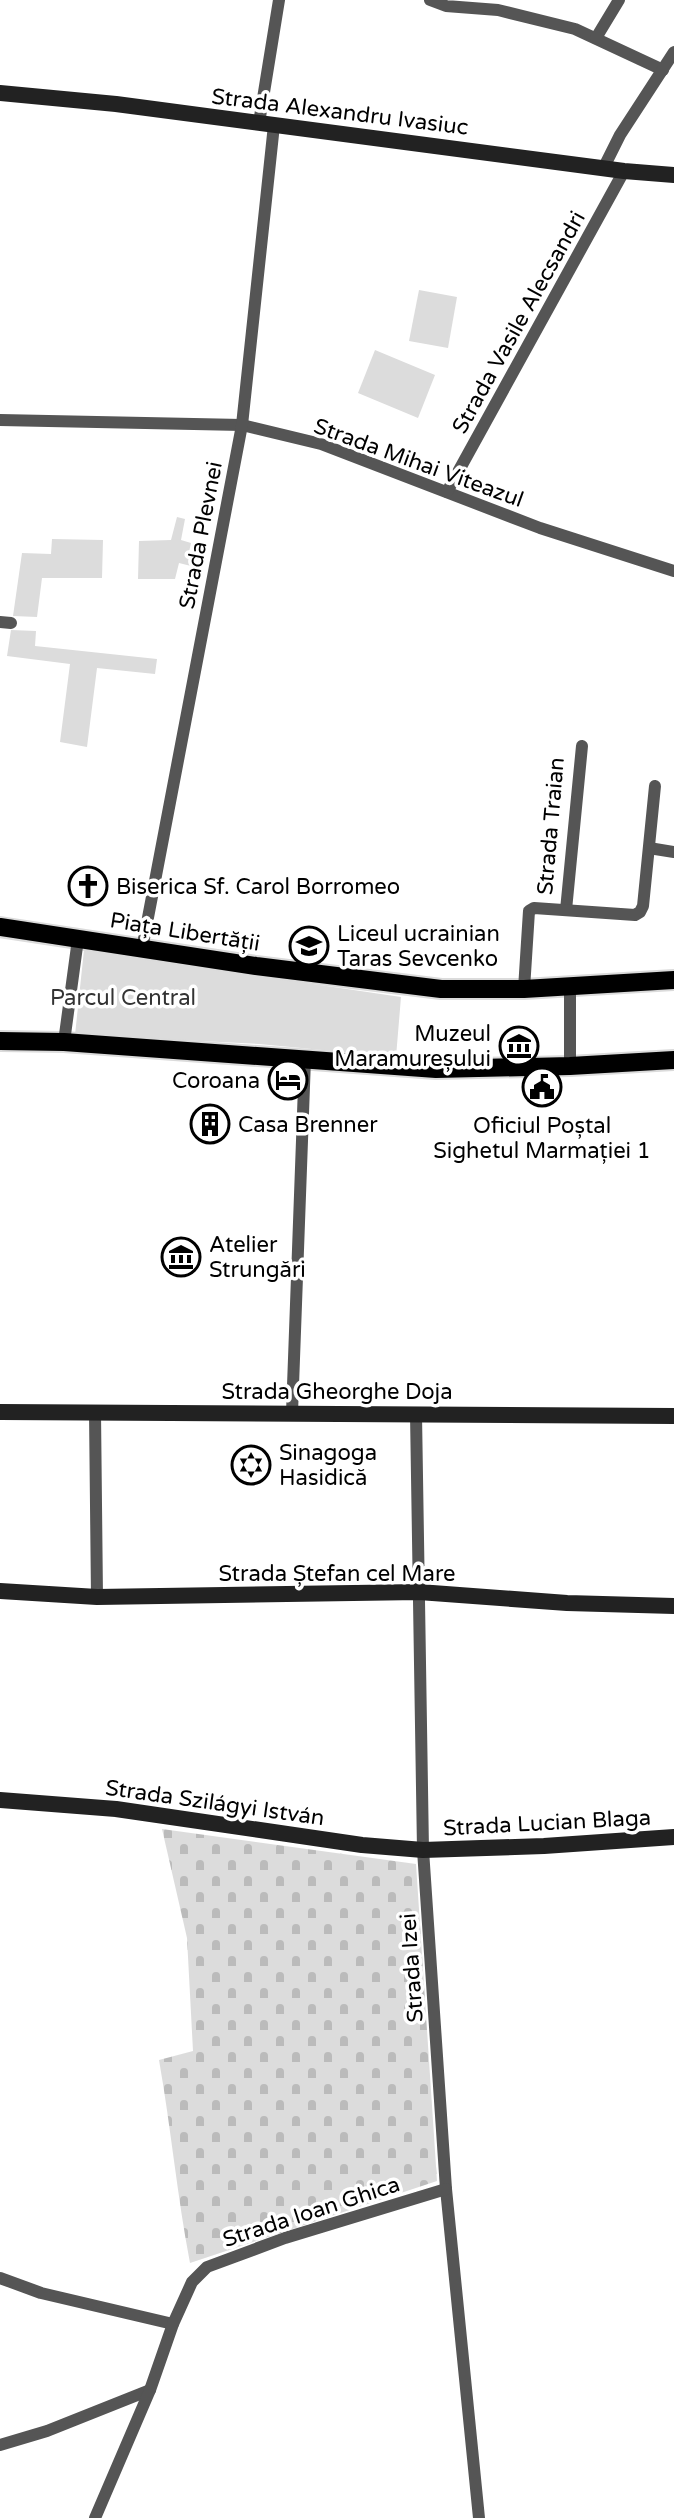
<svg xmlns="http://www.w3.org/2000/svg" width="674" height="2518" font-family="'Varela Round',sans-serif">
	<defs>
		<pattern id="cemetery-stones" width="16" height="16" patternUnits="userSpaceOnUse" patternTransform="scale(2)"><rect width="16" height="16" fill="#dcdcdc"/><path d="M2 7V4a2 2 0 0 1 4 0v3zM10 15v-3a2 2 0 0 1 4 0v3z" fill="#bbb"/></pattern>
	</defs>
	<rect width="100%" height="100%" fill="#fff"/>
	<!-- green -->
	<g fill="#dcdcdc">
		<path d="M419 290 457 297 448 348 409 341Z"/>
		<path d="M375 350 435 375 418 418 358 393Z"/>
		<path d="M177 517 185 519 181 540 191 543 189 552 194 553 191 566 179 563 175 579H138L139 541 171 540Z"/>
		<path d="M52 539 103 540 102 578H42L37 617 13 616 22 553 51 554Z"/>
		<path d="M11 630 36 631 35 646 157 659 155 674 97 668 87 747 60 742 70 664 7 656Z"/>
		<path d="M84 950 401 997 396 1057 259 1044 75 1035Z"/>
	</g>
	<!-- cemetery -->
	<path fill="url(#cemetery-stones)" d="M162 1829 416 1864 437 2181 190 2263C177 2195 171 2128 159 2060L193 2051 187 1938Z"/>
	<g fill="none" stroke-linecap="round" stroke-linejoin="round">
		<defs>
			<g id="primary">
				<path d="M0 927 256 966 441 989H524L674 980"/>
				<path d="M0 1041 64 1042 436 1069 570 1066 674 1060"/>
			</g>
		</defs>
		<!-- primary casing -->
		<use href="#primary" stroke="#dbdbdb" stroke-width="22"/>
		<!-- street -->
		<g stroke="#555" stroke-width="12">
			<path d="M430 0 446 6 498 10 575 29 663 70"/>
			<path d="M596 38 619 0"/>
			<path d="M259 123 279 0"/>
			<path d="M604 167 620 135 674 52"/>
			<path d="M0 420 242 425 321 444 540 528 674 571"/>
			<path d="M447 492 624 171"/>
			<path d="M0 622 11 623"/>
			<path d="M649 848 674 852"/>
			<path d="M566 910 582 746"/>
			<path d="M142 949 242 425 274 125"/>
			<path d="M570 987V1066"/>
			<path d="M524 989 529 911 534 908 635 915 640 912 643 906 655 786"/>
			<path d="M64 1042 78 939"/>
			<path d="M95 1412 97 1597"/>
			<path d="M292 1413 305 1059"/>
			<path d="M416 1414 423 1850 446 2189 479 2518"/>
			<path d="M0 2278 41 2293 173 2324"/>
			<path d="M0 2445 47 2431 150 2390"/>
			<path d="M95 2518 150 2390 173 2324 192 2282 207 2267 285 2238 446 2189"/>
		</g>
		<!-- secondary -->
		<g stroke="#222" stroke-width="16">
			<path d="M0 93 116 104 624 171 674 175"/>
			<path d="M0 1412 674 1416"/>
			<path d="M0 1591 97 1597 419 1592 567 1603 674 1606"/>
			<path d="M0 1800 116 1809 362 1845 423 1850 544 1846 674 1837"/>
		</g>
		<!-- primary -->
		<use href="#primary" stroke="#000" stroke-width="18"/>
	</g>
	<!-- icons -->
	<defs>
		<symbol id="church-ring" viewBox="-11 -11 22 22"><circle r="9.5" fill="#fff" stroke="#000" stroke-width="1.5"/><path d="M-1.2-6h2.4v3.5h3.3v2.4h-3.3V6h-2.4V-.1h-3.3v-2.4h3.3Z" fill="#000"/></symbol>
		<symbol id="university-ring" viewBox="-11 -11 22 22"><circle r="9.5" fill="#fff" stroke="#000" stroke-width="1.5"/><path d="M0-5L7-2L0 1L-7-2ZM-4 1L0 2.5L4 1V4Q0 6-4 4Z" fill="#000"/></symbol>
		<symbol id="museum-ring" viewBox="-11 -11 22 22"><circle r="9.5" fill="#fff" stroke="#000" stroke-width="1.5"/><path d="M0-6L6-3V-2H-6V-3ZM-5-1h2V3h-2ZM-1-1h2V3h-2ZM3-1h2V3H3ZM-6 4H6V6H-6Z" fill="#000"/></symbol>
		<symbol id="hotel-ring" viewBox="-11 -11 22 22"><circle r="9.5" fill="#fff" stroke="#000" stroke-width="1.5"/><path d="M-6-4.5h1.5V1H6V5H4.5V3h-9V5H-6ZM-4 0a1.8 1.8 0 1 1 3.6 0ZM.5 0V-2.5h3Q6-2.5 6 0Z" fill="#000"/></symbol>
		<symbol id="civic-ring" viewBox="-11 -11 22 22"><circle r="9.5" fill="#fff" stroke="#000" stroke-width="1.5"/><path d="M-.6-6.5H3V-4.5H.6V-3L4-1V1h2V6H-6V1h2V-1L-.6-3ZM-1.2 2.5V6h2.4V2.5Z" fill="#000"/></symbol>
		<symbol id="building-ring" viewBox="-11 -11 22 22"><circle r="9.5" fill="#fff" stroke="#000" stroke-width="1.5"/><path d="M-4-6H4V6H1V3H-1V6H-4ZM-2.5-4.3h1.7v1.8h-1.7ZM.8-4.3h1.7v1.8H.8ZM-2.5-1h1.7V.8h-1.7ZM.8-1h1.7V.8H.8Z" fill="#000"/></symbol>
		<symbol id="synagogue-ring" viewBox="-11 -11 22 22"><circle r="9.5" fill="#fff" stroke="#000" stroke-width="1.5"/><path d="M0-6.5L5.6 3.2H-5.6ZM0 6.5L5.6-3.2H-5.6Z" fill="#000"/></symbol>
	</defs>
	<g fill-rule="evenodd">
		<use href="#church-ring" x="66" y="864" width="44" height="44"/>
		<use href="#university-ring" x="287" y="924" width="44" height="44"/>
		<use href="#museum-ring" x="497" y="1024" width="44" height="44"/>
		<use href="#hotel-ring" x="266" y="1058" width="44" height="44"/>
		<use href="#civic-ring" x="520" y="1065" width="44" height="44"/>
		<use href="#building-ring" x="188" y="1102" width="44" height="44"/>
		<use href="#museum-ring" x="159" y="1235" width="44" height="44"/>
		<use href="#synagogue-ring" x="229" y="1443" width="44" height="44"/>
	</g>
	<g text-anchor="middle" stroke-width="7" stroke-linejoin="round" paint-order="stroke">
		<!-- street labels -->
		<g font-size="22" fill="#000" stroke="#fff">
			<text transform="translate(340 111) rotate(7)" y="8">Strada Alexandru Ivasiuc</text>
			<text transform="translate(518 322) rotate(-61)" y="8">Strada Vasile Alecsandri</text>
			<text transform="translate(419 462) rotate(20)" y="8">Strada Mihai Viteazul</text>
			<text transform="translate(200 535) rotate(-79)" y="8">Strada Plevnei</text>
			<text transform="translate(550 826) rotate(-85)" y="8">Strada Traian</text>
			<text transform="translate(185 931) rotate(9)" y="8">Piața Libertății</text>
			<text x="337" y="1399">Strada Gheorghe Doja</text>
			<text x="337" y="1581">Strada Ștefan cel Mare</text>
			<text transform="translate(215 1802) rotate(8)" y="8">Strada Szilágyi István</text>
			<text transform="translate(547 1822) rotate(-3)" y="8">Strada Lucian Blaga</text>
			<text transform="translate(411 1968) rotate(-94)" y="8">Strada Izei</text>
			<text transform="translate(311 2211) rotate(-18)" y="8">Strada Ioan Ghica</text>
		</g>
		<!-- poi labels -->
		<g font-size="22" fill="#000" stroke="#fff" text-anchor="start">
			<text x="116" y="894">Biserica Sf. Carol Borromeo</text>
			<text x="337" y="941">Liceul ucrainian<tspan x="337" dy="25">Taras Sevcenko</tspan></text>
			<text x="491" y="1041" text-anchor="end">Muzeul<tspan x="491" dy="25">Maramureșului</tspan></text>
			<text x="260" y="1088" text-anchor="end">Coroana</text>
			<text x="238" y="1132">Casa Brenner</text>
			<text x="542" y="1133" text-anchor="middle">Oficiul Poștal<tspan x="542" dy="25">Sighetul Marmației 1</tspan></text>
			<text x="209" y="1252">Atelier<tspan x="209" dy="25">Strungări</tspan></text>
			<text x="279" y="1460">Sinagoga<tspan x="279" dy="25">Hasidică</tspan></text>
		</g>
		<!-- park labels -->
		<g font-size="22" fill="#333" stroke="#fff">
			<text x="123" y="1005">Parcul Central</text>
		</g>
	</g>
</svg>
